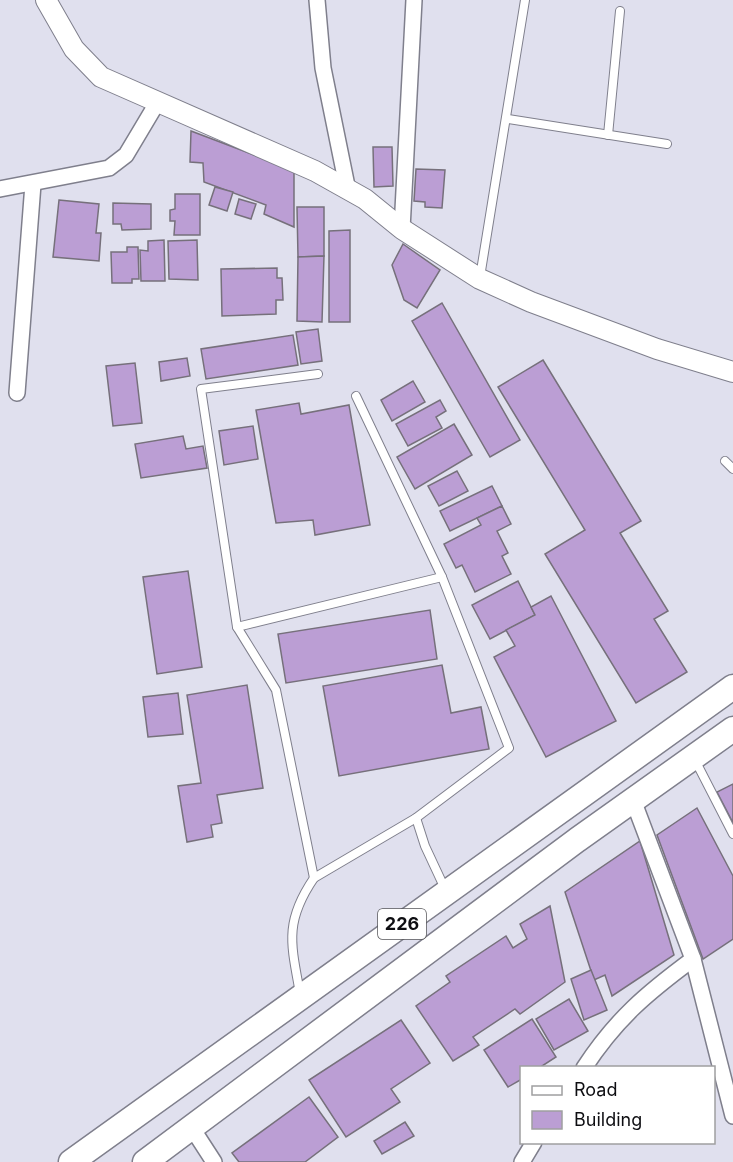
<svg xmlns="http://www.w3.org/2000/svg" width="733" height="1162" font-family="Inter,sans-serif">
	<rect width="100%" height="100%" fill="#e0e0ee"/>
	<!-- building -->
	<g fill="#bb9ed4" stroke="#76707b" stroke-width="1.5">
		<path d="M191 131 294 170V227L264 214 266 205 204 182 203 163 190 162Z"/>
		<path d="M373 147H392L393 186 374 187Z"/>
		<path d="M416 169 445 170 442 208 425 207V202L414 201Z"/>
		<path d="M215 187 233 192 227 211 209 205Z"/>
		<path d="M175 194H200V235H174L175 221H170V210L175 209Z"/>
		<path d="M239 199 256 204 251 219 235 214Z"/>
		<path d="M59 200 99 204 96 233H101L99 261 53 257Z"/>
		<path d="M113 203 151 204V229L122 230 121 224H113Z"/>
		<path d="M297 207H324V256L298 257Z"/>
		<path d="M350 230V322H329V231Z"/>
		<path d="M164 240 165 281H141L140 250 148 251V241Z"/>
		<path d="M197 240 198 280 169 279 168 241Z"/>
		<path d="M403 244 440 270 417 308 404 300 392 265Z"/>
		<path d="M127 247H138L139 279H132V283H112L111 252H127Z"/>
		<path d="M324 256 322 322 297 321 298 257Z"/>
		<path d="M277 268V278H282L283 300H276V314L222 316 221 269Z"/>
		<path d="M442 303 520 440 490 457 412 321Z"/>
		<path d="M318 329 322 361 301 364 296 332Z"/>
		<path d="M293 335 298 365 206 379 201 349Z"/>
		<path d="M187 358 190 376 161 381 159 362Z"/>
		<path d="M543 360 641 521 620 533 668 611 654 619 687 672 636 703 545 554 585 530 498 387Z"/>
		<path d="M135 363 142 423 113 426 106 366Z"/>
		<path d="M413 381 425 402 392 421 381 400Z"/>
		<path d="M440 400 446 411 436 417 442 428 408 446 396 424Z"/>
		<path d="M299 403 301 414 349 405 370 525 315 535 313 520 276 523 256 410Z"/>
		<path d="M454 424 472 455 415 489 397 457Z"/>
		<path d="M253 426 258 459 224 465 219 431Z"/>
		<path d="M183 436 186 449 203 446 207 468 141 478 135 444Z"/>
		<path d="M457 471 468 491 439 506 428 486Z"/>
		<path d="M492 486 502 506 450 531 440 511Z"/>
		<path d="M502 506 511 524 497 531 508 553 502 556 511 574 475 592 462 565 456 568 444 544 481 525 477 518Z"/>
		<path d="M188 571 202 667 157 674 143 577Z"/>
		<path d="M518 581 535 615 490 639 472 605Z"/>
		<path d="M551 596 616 721 546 757 494 657 515 646 506 630 535 615 531 607Z"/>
		<path d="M430 610 437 659 286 683 278 634Z"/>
		<path d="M442 665 451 713 481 707 489 749 339 776 323 686Z"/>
		<path d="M247 685 263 788 217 795 222 823 211 825 213 837 187 842 178 786 201 783 187 695Z"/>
		<path d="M178 693 183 734 148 737 143 697Z"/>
		<path d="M733 784V823L717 792Z"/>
		<path d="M697 808 733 876V939L703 959 657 835Z"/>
		<path d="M640 841 674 955 612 996 605 975 594 980 565 892Z"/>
		<path d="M550 906 565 982 520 1014 515 1009 473 1037 479 1045 453 1061 416 1006 450 982 446 976 506 936 513 948 527 939 520 924Z"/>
		<path d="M591 970 607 1010 584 1020 571 979Z"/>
		<path d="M569 999 588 1031 554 1050 536 1019Z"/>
		<path d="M532 1019 556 1057 539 1068H522V1079L508 1087 484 1050Z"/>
		<path d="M401 1020 430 1063 391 1089 400 1102 346 1137 309 1080Z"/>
		<path d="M309 1097 338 1137 305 1162H239L232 1153Z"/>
		<path d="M405 1122 414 1136 382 1154 374 1141Z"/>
	</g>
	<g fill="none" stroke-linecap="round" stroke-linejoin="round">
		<defs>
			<g id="service">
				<path d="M508 119 667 144"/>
				<path d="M608 135 620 11"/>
				<path d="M480 277 525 0"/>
				<path d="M318 374 201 389 237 627 276 690 314 878 416 818 509 748 442 577 356 396"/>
				<path d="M725 461 733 469"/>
				<path d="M237 627 442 577"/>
				<path d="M695 760 733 834"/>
				<path d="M416 818 425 846 446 891"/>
				<path d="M300 993C291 944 284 922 314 878"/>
			</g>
			<g id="minor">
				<path d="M317 0 323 68 348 191"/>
				<path d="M0 189 109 168 126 155 157 103"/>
				<path d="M402 229 414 0"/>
				<path d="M17 393 33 184"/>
				<path d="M633 800 693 959 733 1116"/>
				<path d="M584 1068C616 1019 647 993 693 959"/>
				<path d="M192 1128 214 1162"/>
				<path d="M522 1162 534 1142"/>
			</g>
			<path id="tertiary" d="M46 0 74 49 101 77 315 171 365 199 402 229 480 279 531 302 657 349 733 372"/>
			<g id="primary">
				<path d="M71 1162 733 687"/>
				<path d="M145 1162 577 840 733 729"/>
			</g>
		</defs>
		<!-- service casing -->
		<use href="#service" stroke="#7f7f8c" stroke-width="10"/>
		<!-- minor casing -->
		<use href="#minor" stroke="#7f7f8c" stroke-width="18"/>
		<!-- tertiary casing -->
		<use href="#tertiary" stroke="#7f7f8c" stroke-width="22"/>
		<!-- primary casing -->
		<use href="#primary" stroke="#7f7f8c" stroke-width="27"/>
		<!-- service -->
		<use href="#service" stroke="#fff" stroke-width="8"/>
		<!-- minor -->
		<use href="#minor" stroke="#fff" stroke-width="15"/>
		<!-- tertiary -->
		<use href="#tertiary" stroke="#fff" stroke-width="20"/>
		<!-- primary -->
		<use href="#primary" stroke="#fff" stroke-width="24"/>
	</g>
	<g text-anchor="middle" stroke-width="4.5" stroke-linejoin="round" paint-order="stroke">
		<!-- shield labels -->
		<rect fill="#fff" stroke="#565659" stroke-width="1.5" x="378" y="909" width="48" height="30" rx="4.5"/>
		<g font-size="18" font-weight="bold" fill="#0e0e12">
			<text x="402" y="930">226</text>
		</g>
	</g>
	<!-- legend -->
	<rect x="520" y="1066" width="195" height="78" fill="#ffffff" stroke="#9f9fa0" stroke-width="1.5"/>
	<rect x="532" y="1086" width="30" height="9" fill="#ffffff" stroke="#9f9fa0" stroke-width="1.5"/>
	<text x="574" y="1096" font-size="18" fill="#0e0e12">Road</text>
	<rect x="532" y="1111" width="30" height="18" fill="#bb9ed4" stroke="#9f9fa0" stroke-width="1.5"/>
	<text x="574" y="1126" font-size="18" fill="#0e0e12">Building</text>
</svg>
